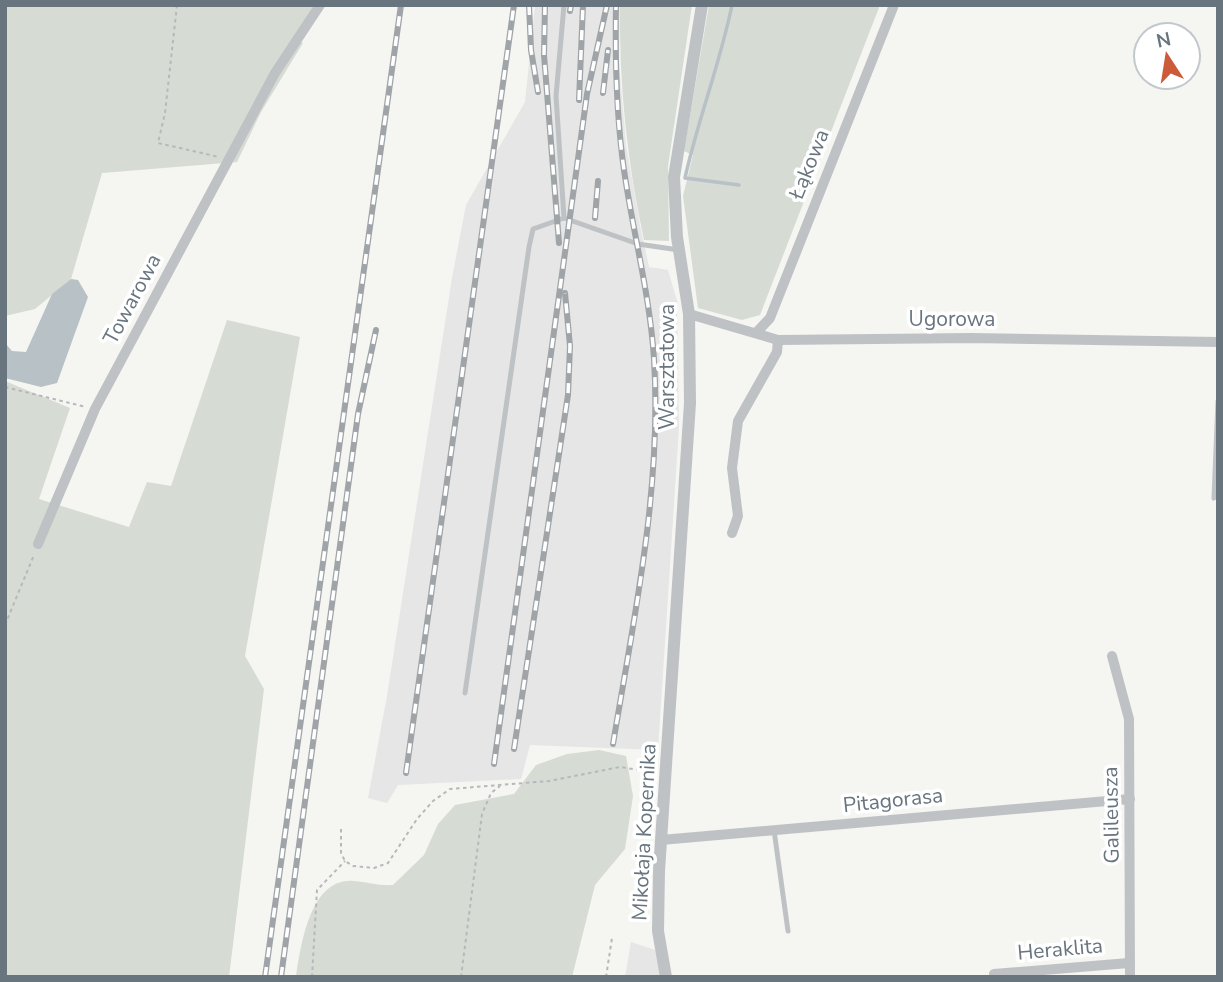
<svg xmlns="http://www.w3.org/2000/svg" width="1223" height="982" font-family="'Nunito Sans',sans-serif">
	<rect width="100%" height="100%" fill="#f5f5f2"/>
	<!-- built -->
	<g fill="#e5e6e5">
		<path d="M535 5H620L619 63 626 145 640 225 649 267 668 270 677 301 679 426 658 750 530 745 521 779 398 785 387 803 368 798 387 696 452 278 466 205 525 102Z"/>
		<path d="M631 942 658 951 661 977H625Z"/>
	</g>
	<!-- green -->
	<g fill="#d6dbd4">
		<path d="M5 5H314L293 39 303 43 261 112 237 162 102 173 71 279 35 309 5 316Z"/>
		<path d="M620 5H692L668 166 669 241 644 240C627 162 619 85 620 5Z"/>
		<path d="M709 5H880L760 315 742 320 698 308 683 196 693 155 684 151Z"/>
		<path d="M227 320 300 337 245 656 264 689 229 977H5V381L70 408 39 499 129 527 147 482 171 486Z"/>
		<path d="M599 750 626 756 633 796 625 849 595 885 572 977H296C301 945 310 877 354 881 368 882 378 886 393 885L424 855 438 824 455 805 514 794 536 765 567 754Z"/>
	</g>
	<!-- water -->
	<path fill="#b8c1c5" d="M71 279 78 280 88 297 57 383 41 387 5 378V343L12 351 26 352 52 294Z"/>
	<g fill="none" stroke-linecap="round" stroke-linejoin="round">
		<!-- stream -->
		<path stroke="#b8c1c5" stroke-width="3.5" d="M732 5C720 64 698 119 685 178L739 185"/>
		<!-- path -->
		<g stroke="#b6b9bb" stroke-width="2" stroke-dasharray="3.5 3.5" stroke-linecap="butt">
			<path d="M177 5 165 113 158 143 219 157"/>
			<path d="M5 387 86 407"/>
			<path d="M5 625 34 555"/>
			<path d="M341 829V853L345 861 353 866 374 868 388 863 417 819 433 801 450 789 549 781 620 767 653 772"/>
			<path d="M312 977 317 890 345 861"/>
			<path d="M461 977 482 814 491 793 500 786"/>
			<path d="M606 977 612 938"/>
		</g>
		<!-- service -->
		<g stroke="#bfc2c5" stroke-width="5">
			<path d="M564 5 556 96 564 218 638 244 679 250"/>
			<path d="M1214 498 1218 401"/>
			<path d="M465 693 529 247 533 229 564 218"/>
			<path d="M774 830 788 931"/>
		</g>
		<!-- minor -->
		<g stroke="#bfc2c5" stroke-width="10">
			<path d="M689 314 778 340 971 338 1218 342"/>
			<path d="M756 333 770 318 894 5"/>
			<path d="M732 533 738 516 732 468 738 421 777 352 778 340"/>
			<path d="M38 544 95 409 275 73 320 5"/>
			<path d="M1112 656 1129 719 1130 977"/>
			<path d="M661 840 1130 799"/>
			<path d="M994 974 1129 963"/>
		</g>
		<!-- tertiary -->
		<path stroke="#bfc2c5" stroke-width="12" d="M666 977 658 931 659 871 690 403 689 314 677 237 674 177 702 5"/>
		<defs>
			<g id="rail">
				<path d="M529 5 531 50 538 92"/>
				<path d="M545 5 544 55 559 243"/>
				<path d="M570 11 571 5"/>
				<path d="M603 93 608 50"/>
				<path d="M579 100 583 5"/>
				<path d="M595 218 598 181"/>
				<path d="M613 744C634 617 662 489 654 359 650 295 633 233 624 170 616 115 615 60 616 5"/>
				<path d="M514 749 568 395 570 346 565 293"/>
				<path d="M494 764 587 94 607 5"/>
				<path d="M406 773 514 5"/>
				<path d="M265 977 401 5"/>
				<path d="M281 977 358 414 376 330"/>
			</g>
		</defs>
		<!-- rail casing -->
		<use href="#rail" stroke="#9fa4a8" stroke-width="6"/>
		<!-- rail -->
		<use href="#rail" stroke="#fff" stroke-width="3.5" stroke-dasharray="10" stroke-linecap="butt"/>
	</g>
	<g text-anchor="middle" stroke-width="7" stroke-linejoin="round" paint-order="stroke">
		<!-- street labels -->
		<g font-size="21" fill="#68757f" stroke="#fff">
			<text transform="translate(809 164) rotate(-68)" y="7">Łąkowa</text>
			<text transform="translate(132 299) rotate(-62)" y="7">Towarowa</text>
			<text x="952" y="326">Ugorowa</text>
			<text transform="translate(667 367) rotate(-90)" y="7">Warsztatowa</text>
			<text transform="translate(893 800) rotate(-6)" y="7">Pitagorasa</text>
			<text transform="translate(1111 815) rotate(-91)" y="7">Galileusza</text>
			<text transform="translate(644 832) rotate(-87)" y="7">Mikołaja Kopernika</text>
			<text transform="translate(1060 949) rotate(-5)" y="7">Heraklita</text>
		</g>
	</g>
	<!-- border -->
	<rect width="1223" height="982" fill="none" stroke="#68757f" stroke-width="14"/>
	<!-- north arrow -->
	<g transform="translate(1167 56) rotate(348)"><circle r="33" fill="#ffffff" stroke="#c3c8cc" stroke-width="2"/>
	<path d="M0-5L12 26L0 18L-12 26Z" fill="#cd5b3a"/>
	<text y="-10" font-size="19" font-weight="bold" text-anchor="middle" fill="#68757f">N</text>
	</g>
</svg>
